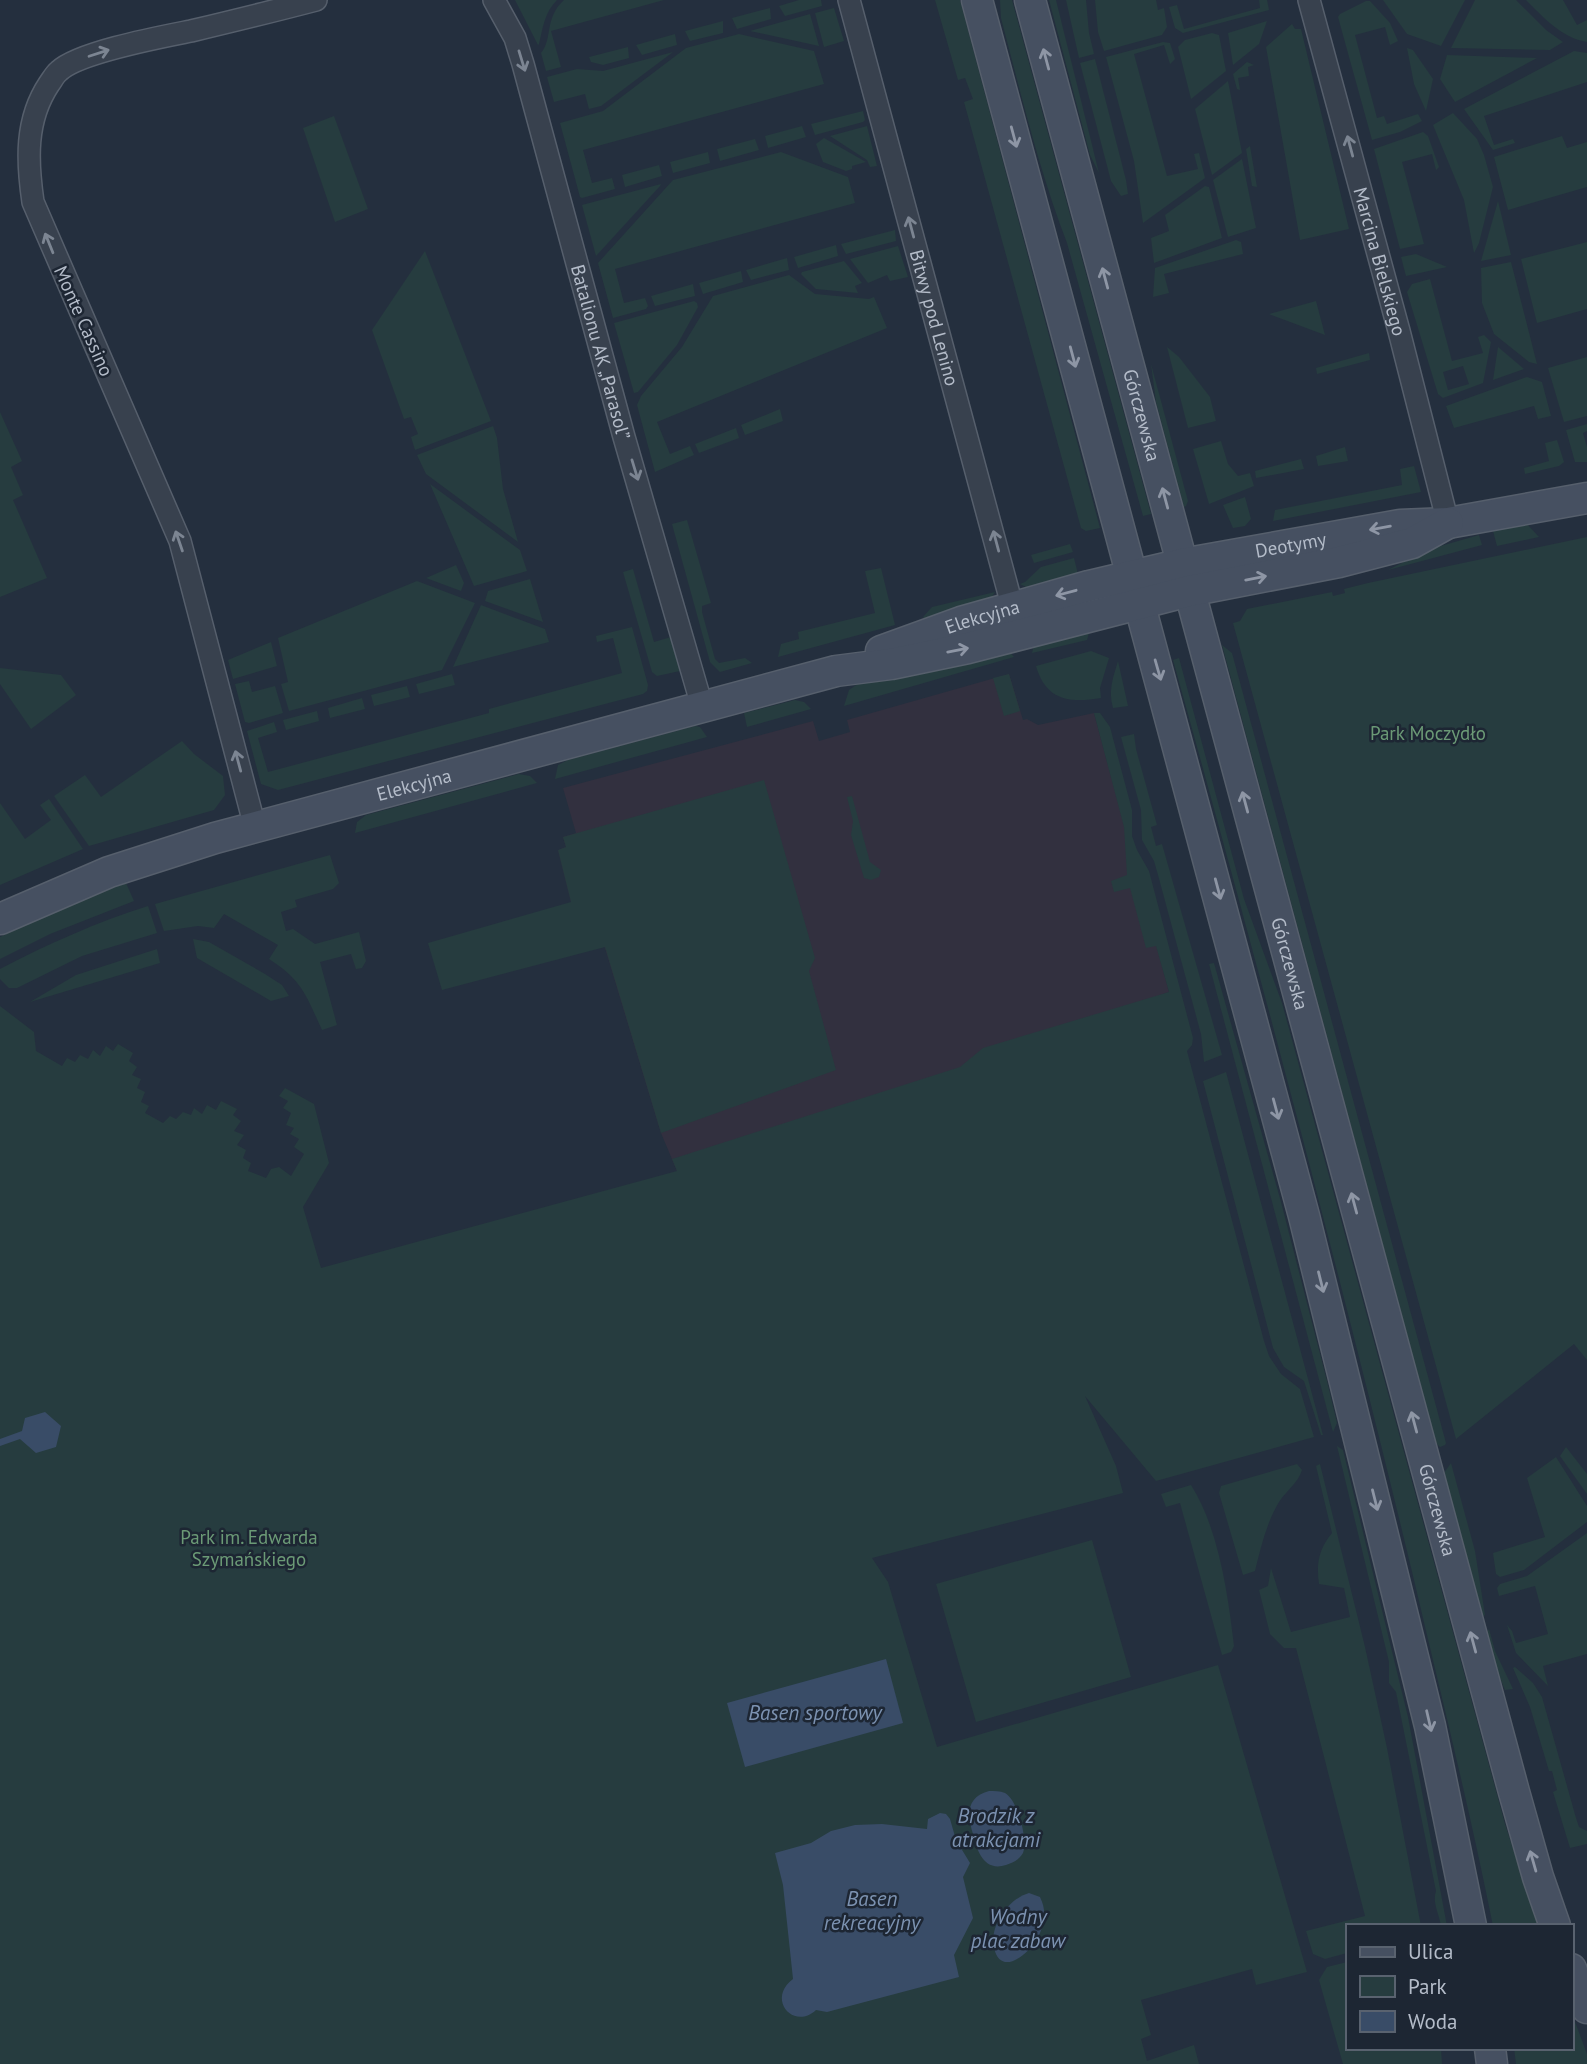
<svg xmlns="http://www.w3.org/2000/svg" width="1587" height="2064" font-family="'PT Sans',sans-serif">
	<rect width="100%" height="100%" fill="#242f3e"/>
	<!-- medical -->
	<path fill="#32303f" d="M1009 674 1023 720 1027 719 1038 725 1094 713 1169 992 677 1171 661 1133 605 948 571 902 558 850 566 847 563 837 576 833 563 788 813 721 819 741 850 732 847 720Z"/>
	<!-- green -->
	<g fill="#263c3f" fill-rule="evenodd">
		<path d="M515 0H557C544 13 543 28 539 44L538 45Z"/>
		<path d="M564 0H664L551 31 561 67 546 71 541 53C553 39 544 18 564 0Z"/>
		<path d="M799 0H821L822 6 785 16 779 6Z"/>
		<path d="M935 0H960L1100 528 1086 531 1081 528 964 102 973 99 965 78 958 80Z"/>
		<path d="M1000 0H1012L1151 514 1143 516 1067 243C1039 170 1021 94 1001 18Z"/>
		<path d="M1049 0H1056L1099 173 1090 155Z"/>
		<path d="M1066 0H1086L1089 33 1094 54 1079 58Z"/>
		<path d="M1095 0H1156L1158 10 1164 8 1167 27 1162 35 1104 51 1098 32Z"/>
		<path d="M1259 0H1267L1269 10 1183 33 1175 28 1169 7 1177 5 1184 29 1260 8Z"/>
		<path d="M1383 0H1465L1441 46 1407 34Z"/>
		<path d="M1475 0H1516L1546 30 1563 42 1550 50 1451 48Z"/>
		<path d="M1526 0H1563L1577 25 1587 20V42C1562 38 1544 18 1526 0Z"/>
		<path d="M1366 1H1370L1390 23 1398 41 1390 45 1385 27 1355 35 1377 118 1384 116 1387 124 1418 114 1422 121 1400 132 1372 140 1338 17 1340 14Z"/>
		<path d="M770 8 771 19 737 29 732 18Z"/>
		<path d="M834 8 844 41 824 47 815 13Z"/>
		<path d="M810 14 819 46 750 31Z"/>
		<path d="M723 21V33L690 41 685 31Z"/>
		<path d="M1267 21 1259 44 1233 65 1228 33Z"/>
		<path d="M1292 24 1295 29H1301L1349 229 1300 240 1266 47Z"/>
		<path d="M1212 33 1219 35 1226 71 1191 99 1178 47 1185 40Z"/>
		<path d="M675 34 677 45 642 55 636 45Z"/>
		<path d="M739 34 814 51 824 84 583 150 592 183 612 178 615 189 582 198 580 197 560 123 603 111 686 48Z"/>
		<path d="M1163 42 1170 43 1175 59 1170 64 1164 45 1134 54 1167 176 1198 169 1194 154 1199 153 1205 178 1143 223 1134 161 1106 57Z"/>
		<path d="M628 47 629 58 603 65 591 62 589 57Z"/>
		<path d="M1407 48 1413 50 1433 79 1426 111 1414 84Z"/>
		<path d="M1574 51 1587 53V82L1484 116 1494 145 1513 139 1515 143 1493 150 1464 109Z"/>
		<path d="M673 52 601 106 589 109 585 94 554 102 547 77 577 69 603 71Z"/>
		<path d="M1447 55 1537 58 1455 102 1440 79Z"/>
		<path d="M1095 59 1126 180 1128 194 1121 196 1111 181 1080 63Z"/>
		<path d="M1247 62 1254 65 1248 67 1249 76 1238 78 1240 90 1237 89 1233 74Z"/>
		<path d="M1228 81 1242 153 1212 175 1195 109Z"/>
		<path d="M863 111 865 120 863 122 815 135 811 124Z"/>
		<path d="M1453 113 1477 139 1484 155 1493 187 1479 243 1474 253 1464 200 1433 125Z"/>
		<path d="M334 116 368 209 335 222 303 128Z"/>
		<path d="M802 126 806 137 768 148 765 136Z"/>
		<path d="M867 126 877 166 870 167 867 160 830 136Z"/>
		<path d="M1423 132 1428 136 1439 167 1436 170 1432 154 1402 162 1424 244 1400 249 1374 149Z"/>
		<path d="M1562 136 1567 148 1587 142V187L1508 210 1494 157Z"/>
		<path d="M824 138 866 162 852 166V169L846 171 823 162 816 144Z"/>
		<path d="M755 139 759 150 720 161 717 149Z"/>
		<path d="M1250 146 1257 187 1252 186 1246 149Z"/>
		<path d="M708 152 710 163 673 173 670 162Z"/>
		<path d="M781 152 848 177 855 203 615 269 624 303 645 298 648 306 646 309 613 318 598 263 673 180Z"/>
		<path d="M1242 159 1256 228 1228 237 1213 180Z"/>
		<path d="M659 165 662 176 625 187 622 175Z"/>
		<path d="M661 184 660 186 596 256 582 205Z"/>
		<path d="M1205 186 1209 187 1222 238 1154 263 1151 238 1169 231 1165 215Z"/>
		<path d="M1498 201 1511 255 1481 261Z"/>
		<path d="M895 230 896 241 846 254 841 244Z"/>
		<path d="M1236 240 1241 242 1243 254 1164 274 1169 293 1153 297 1155 268Z"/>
		<path d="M1587 242V309L1537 323 1521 259Z"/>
		<path d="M836 245 838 256 798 268 794 257Z"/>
		<path d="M898 246 908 277 890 281 887 275 868 283 850 259Z"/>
		<path d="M425 251 491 421 415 450 411 437 418 434 411 417 404 419 372 330Z"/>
		<path d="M1416 254 1447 267 1406 276 1401 257Z"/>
		<path d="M787 258 789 270 751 280 746 270Z"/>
		<path d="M844 261 862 283 855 286 858 293 816 289 801 274 802 272Z"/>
		<path d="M1511 262 1537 364 1529 362 1494 334 1482 303 1481 268Z"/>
		<path d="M741 271 743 282 703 294 699 283Z"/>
		<path d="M789 275 815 294 869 299 874 297 887 328 657 422 670 454 690 446 694 455 655 472 637 405 641 396 682 347 713 296Z"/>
		<path d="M1430 279 1452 361 1483 353 1478 337 1484 335 1491 342 1483 383 1443 398 1438 394 1407 292 1412 284ZM1463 366 1469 384 1448 390 1443 372Z"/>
		<path d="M693 284 695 296 655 306 651 296Z"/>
		<path d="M694 301 697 303 698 307 677 345 638 392 634 393 614 323Z"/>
		<path d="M1316 301 1325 335 1269 314Z"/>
		<path d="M1167 347 1179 357 1210 397 1216 421 1188 428Z"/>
		<path d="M1498 347 1524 369 1493 380Z"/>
		<path d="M1369 353 1370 360 1317 374 1316 368Z"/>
		<path d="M1587 357V416L1564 422 1548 368Z"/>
		<path d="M1151 364 1188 501 1186 506 1184 507 1156 402Z"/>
		<path d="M1527 377 1542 382 1551 416 1538 419 1534 406 1454 428 1446 406Z"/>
		<path d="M780 409 783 421 745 435 741 425Z"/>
		<path d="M0 412 22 461 11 467 23 495 13 500 47 578 0 597Z"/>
		<path d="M1587 424V431L1583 433 1587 447V462H1575L1566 430Z"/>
		<path d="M493 426 497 438 503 489 518 542 426 474 417 455Z"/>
		<path d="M736 428 739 438 699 453 695 444Z"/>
		<path d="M1557 440 1564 462 1559 466 1525 474 1524 468 1549 461 1545 443Z"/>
		<path d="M1221 441 1228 464 1238 476 1250 473 1254 486 1209 504 1193 449Z"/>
		<path d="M1345 447 1348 461 1318 466 1316 456Z"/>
		<path d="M1301 459 1304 469 1256 478 1255 471Z"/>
		<path d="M1414 466 1421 492 1273 521 1275 510 1402 485 1400 469Z"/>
		<path d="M430 484 520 550 527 571 474 586Z"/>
		<path d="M1245 497 1251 519 1245 526 1233 528 1223 505Z"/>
		<path d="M687 520 711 603 702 606V612L715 659 719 663 745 658 752 663 720 672 710 662 672 524Z"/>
		<path d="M1526 523 1539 537 1497 546 1493 531Z"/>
		<path d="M1479 535 1482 545 1388 570 1427 550Z"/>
		<path d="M1587 537V1360L1574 1344 1456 1439 1233 623 1240 621 1247 609 1332 592 1333 596 1345 593 1344 589 1368 583Z"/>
		<path d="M1070 544 1073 552 1034 563 1031 555Z"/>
		<path d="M1074 558 1078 574 1032 590 1020 584 1025 582 1041 567Z"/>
		<path d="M456 565 464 583 461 591 426 578Z"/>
		<path d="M881 568 895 625 778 657 781 644 799 639 798 632 875 613 865 571Z"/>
		<path d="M633 569 654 642 671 637 680 671 657 676 652 672 623 572Z"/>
		<path d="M530 579 543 622 485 601 488 591Z"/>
		<path d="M417 581 475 603 442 670 289 711 281 684 288 682 278 638Z"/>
		<path d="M995 592 990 600 925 621 923 617 932 607Z"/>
		<path d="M481 605 545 629 549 642 453 667Z"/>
		<path d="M632 627 648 685 647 691 643 694 278 790 261 784 247 731 274 722 277 732 258 738 268 772 489 713V709L622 673 613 638 597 642 596 636Z"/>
		<path d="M1090 630 1087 640 1032 653 1034 645Z"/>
		<path d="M271 642 277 666 233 679 228 660Z"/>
		<path d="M1222 645 1232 653 1446 1443 1445 1445 1440 1447 1436 1443Z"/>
		<path d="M1009 651 1014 657 844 706 849 690 862 681Z"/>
		<path d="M1091 651 1109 658 1100 688 1101 698C1070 703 1046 701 1036 666Z"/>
		<path d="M1179 658 1244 899 1282 1003 1505 1824 1538 1926H1493C1470 1810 1441 1695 1414 1580 1340 1272 1258 966 1173 660Z"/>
		<path d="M1118 661 1128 706 1113 708C1108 690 1113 678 1118 661Z"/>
		<path d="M0 668 61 675 76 695 31 729 0 684Z"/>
		<path d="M452 674 455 685 419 694 416 684Z"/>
		<path d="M1009 674 1020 711 1004 716 993 678Z"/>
		<path d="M249 681 252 692 275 686 283 713 249 723 245 722 235 684Z"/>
		<path d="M407 686 410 697 374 706 371 695Z"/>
		<path d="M362 698 365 709 330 718 328 708Z"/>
		<path d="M795 700 804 702 811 709 747 727 744 713Z"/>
		<path d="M317 711 319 721 286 730 283 720Z"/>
		<path d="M1094 713H1100L1110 727 1132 810V836L1137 850 1149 871 1193 1038 1192 1045 1187 1051 1264 1341 1269 1356 1281 1374 1300 1389 1314 1437 1156 1481 1085 1396 1116 1466 1123 1493 872 1558 888 1582 937 1747 1218 1665 1307 1972 1256 1985 1252 1969 1141 2000 1151 2035 1141 2039 1147 2061 1194 2045 1199 2064H0V1006L34 1032 36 1051 62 1066 67 1058 75 1062 80 1055 88 1059 93 1050 100 1056 106 1046 113 1051 118 1044 133 1053 129 1061 137 1067 132 1075 141 1079 137 1088 145 1092 141 1102 149 1106 145 1113 163 1123 170 1116 176 1119 183 1112 191 1115 194 1108 202 1114 207 1105 216 1110 221 1101 237 1109 233 1115 241 1121 234 1131 244 1135 237 1145 246 1150 243 1158 251 1163 248 1171 266 1178 271 1169 279 1167 291 1176 304 1154 294 1147 299 1139 290 1134 294 1128 286 1125 291 1113 283 1108 288 1101 279 1096 285 1088 314 1104 329 1163 303 1207 321 1268 677 1171 672 1159 960 1067 983 1048 1169 992 1156 946 1146 948 1130 888 1114 892 1111 881 1127 875 1124 827Z"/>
		<path d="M695 726 700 727 707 737 555 779 558 765 568 760Z"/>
		<path d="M1134 734 1136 749 1157 825 1151 827 1156 846 1162 844 1222 1055 1204 1062 1201 1034 1158 875 1154 861 1142 840 1141 810 1121 737Z"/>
		<path d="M182 741 194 754 223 776 225 795 214 810 89 846 54 796 85 775 101 797Z"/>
		<path d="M519 774 530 776 537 783 355 833 357 822 366 815Z"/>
		<path d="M764 780 815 958 809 971 836 1070 661 1133 605 947 442 990 428 943 571 902 558 850 566 847 563 837Z"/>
		<path d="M852 796 870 862 881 870 879 877 871 880 864 878 851 835 853 821 847 797Z"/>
		<path d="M49 799 83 849 0 885V803L25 839 51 820 40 805Z"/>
		<path d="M330 855 339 883 333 889 295 900 297 907 281 912 286 931 293 929 315 944 359 932 366 961 362 968 356 969 351 954 320 962 337 1025 322 1030C306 995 302 980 269 959L278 945 224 914 214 928 198 926 164 931 155 904Z"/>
		<path d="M126 883 134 901 50 934 0 959V937L62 907Z"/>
		<path d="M148 906 157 933 82 956 17 988H9L0 979V969C48 944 97 922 148 906Z"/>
		<path d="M193 939 209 942 265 974 282 985 289 996 271 1001 197 958Z"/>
		<path d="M157 949 160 963 30 1002 76 975Z"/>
		<path d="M1214 963 1281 1202 1327 1381 1337 1423 1333 1432 1209 964Z"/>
		<path d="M1226 1072 1323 1435H1321L1304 1381 1284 1367 1273 1348 1203 1081Z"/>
		<path d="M1337 1446 1343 1450 1408 1717 1447 1926H1441C1439 1913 1432 1903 1436 1891L1396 1692 1389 1683V1662Z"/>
		<path d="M1566 1447 1587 1474V1494L1560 1456Z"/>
		<path d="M1556 1457 1587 1506V1522L1524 1570 1500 1577 1496 1574 1493 1553 1545 1537 1527 1478Z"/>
		<path d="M1451 1463 1475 1551 1485 1615 1483 1616 1444 1473Z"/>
		<path d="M1297 1464 1302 1470C1298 1483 1286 1491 1279 1502 1266 1524 1261 1547 1255 1571L1243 1575 1219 1493 1221 1486Z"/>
		<path d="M1320 1464 1365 1647 1387 1748 1421 1926H1347V1953L1325 1959 1313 1954 1306 1931 1365 1916 1296 1648H1284L1270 1634 1259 1590 1268 1586 1271 1568 1291 1632 1350 1617 1344 1588 1319 1584C1316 1563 1319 1549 1332 1533L1316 1466Z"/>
		<path d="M1191 1485C1219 1529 1228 1595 1234 1646L1231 1652 1222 1655 1180 1503 1166 1507 1161 1494Z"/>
		<path d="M1587 1533V1654L1543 1666 1548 1686 1516 1653 1507 1625 1512 1631 1516 1643 1548 1634 1535 1586 1499 1596 1497 1588 1500 1584 1527 1576Z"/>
		<path d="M1092 1540 1131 1677 976 1722 936 1584Z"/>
		<path d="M1489 1629 1495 1651 1513 1689 1505 1690 1497 1671 1487 1632Z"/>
		<path d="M1515 1667 1533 1683 1542 1697 1576 1818 1579 1827 1587 1831V1844L1570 1848 1553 1792 1557 1790 1552 1771H1549L1530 1707 1513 1668Z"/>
		<path d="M1347 1962V2048H1441L1442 2064H1343L1319 1980 1327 1967Z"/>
		<path d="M1571 2011 1587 2054V2064H1516L1514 2048H1571Z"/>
	</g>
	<!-- water -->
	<g fill="#394c67">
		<path d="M45 1412 61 1426 56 1447 36 1453 20 1439 0 1446V1439L22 1431 25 1418Z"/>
		<path d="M886 1659 903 1723 745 1767 727 1703Z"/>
		<path d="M989 1791C994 1791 1000 1791 1005 1793 1018 1800 1028 1840 1023 1853 1019 1860 1013 1863 1006 1865 984 1872 977 1851 973 1834 967 1815 966 1797 989 1791Z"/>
		<path d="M940 1813 946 1814 950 1819 956 1840 970 1863 963 1877 973 1918 954 1955 959 1977 827 2012 816 2010C794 2031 766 1999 793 1979L783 1885 775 1853 811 1843 831 1831 855 1825 882 1824 927 1829 928 1819Z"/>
		<path d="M1029 1893 1040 1897C1047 1911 1045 1925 1037 1939 1029 1953 1001 1978 994 1948 989 1926 1008 1899 1029 1893Z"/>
	</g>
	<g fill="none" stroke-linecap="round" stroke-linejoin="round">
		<defs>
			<g id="street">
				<path id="s1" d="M494 0 515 38 523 64 624 437 702 706"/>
				<path id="s2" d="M849 0 1016 620"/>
				<path id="s3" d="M1309 0 1399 331 1448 523"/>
				<path d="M255 827 180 541 33 202C27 161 25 120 49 84 52 80 55 74 59 71 79 52 161 37 191 31 233 21 274 11 316 0"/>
			</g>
			<g id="secondary">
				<path d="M977 0 1304 1216 1430 1726 1471 1926"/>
				<path id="s4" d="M1030 0 1514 1792 1538 1877 1555 1926"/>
				<path id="s5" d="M881 651 961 622 1089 586 1182 564 1400 525 1448 523 1587 498"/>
				<path id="s6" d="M0 919 109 872 215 838 836 671 891 664 968 648 1189 591 1339 562 1412 543 1448 523"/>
				<path d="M1571 1969 1587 2008"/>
				<path d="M1490 2048 1492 2064"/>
			</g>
		</defs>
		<!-- street casing -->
		<use href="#street" stroke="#565f6c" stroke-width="24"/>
		<!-- secondary casing -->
		<use href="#secondary" stroke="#565f6c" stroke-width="33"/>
		<!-- street -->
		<use href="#street" stroke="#38414e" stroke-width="21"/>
		<!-- secondary -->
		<use href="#secondary" stroke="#465061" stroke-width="30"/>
	</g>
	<!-- one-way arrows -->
	<defs><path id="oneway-shaft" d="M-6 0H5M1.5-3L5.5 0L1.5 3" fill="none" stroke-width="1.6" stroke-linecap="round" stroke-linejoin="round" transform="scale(1.75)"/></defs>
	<g stroke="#7c8592">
		<use href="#oneway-shaft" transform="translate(99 53) rotate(-18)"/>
		<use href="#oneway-shaft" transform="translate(522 61) rotate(73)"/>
		<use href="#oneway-shaft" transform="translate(1350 146) rotate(-105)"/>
		<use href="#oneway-shaft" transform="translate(911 227) rotate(-105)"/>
		<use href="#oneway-shaft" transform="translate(49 243) rotate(-112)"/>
		<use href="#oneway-shaft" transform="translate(635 470) rotate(73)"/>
		<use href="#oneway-shaft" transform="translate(179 541) rotate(-109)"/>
		<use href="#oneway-shaft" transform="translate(996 541) rotate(-105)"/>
		<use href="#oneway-shaft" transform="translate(238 761) rotate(-105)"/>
	</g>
	<g stroke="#8e96a5">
		<use href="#oneway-shaft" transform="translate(1046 59) rotate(-105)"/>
		<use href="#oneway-shaft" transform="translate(1014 137) rotate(75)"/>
		<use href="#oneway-shaft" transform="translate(1105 278) rotate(-105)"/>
		<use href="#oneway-shaft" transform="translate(1073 357) rotate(75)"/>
		<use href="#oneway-shaft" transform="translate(1165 498) rotate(-105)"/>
		<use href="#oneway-shaft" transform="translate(1380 528) rotate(170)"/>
		<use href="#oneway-shaft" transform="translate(1256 578) rotate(-11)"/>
		<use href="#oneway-shaft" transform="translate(1066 593) rotate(165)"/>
		<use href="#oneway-shaft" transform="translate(958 650) rotate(-11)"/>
		<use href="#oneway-shaft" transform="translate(1158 670) rotate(74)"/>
		<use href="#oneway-shaft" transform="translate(1245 802) rotate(-105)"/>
		<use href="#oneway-shaft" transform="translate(1218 889) rotate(75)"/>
		<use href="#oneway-shaft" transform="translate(1276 1109) rotate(75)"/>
		<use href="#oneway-shaft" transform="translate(1354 1203) rotate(-105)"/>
		<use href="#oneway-shaft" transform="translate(1321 1282) rotate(76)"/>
		<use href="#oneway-shaft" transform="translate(1414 1422) rotate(-105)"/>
		<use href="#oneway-shaft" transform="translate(1375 1500) rotate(76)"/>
		<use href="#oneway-shaft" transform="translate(1473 1642) rotate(-105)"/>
		<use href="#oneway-shaft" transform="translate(1429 1721) rotate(77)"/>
		<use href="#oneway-shaft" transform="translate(1533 1861) rotate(-106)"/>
	</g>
	<g text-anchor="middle" stroke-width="5" stroke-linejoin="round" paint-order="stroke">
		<!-- street labels -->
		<g font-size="19" fill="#b4bcc9" stroke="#1d2633">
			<text dy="7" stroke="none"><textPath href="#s3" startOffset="271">Marcina Bielskiego</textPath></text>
			<text dy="7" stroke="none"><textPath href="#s2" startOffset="329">Bitwy pod Lenino</textPath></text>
			<text transform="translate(84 321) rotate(66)" y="7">Monte Cassino</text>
			<text dy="7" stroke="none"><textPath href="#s1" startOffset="369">Batalionu AK „Parasol”</textPath></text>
			<text dy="7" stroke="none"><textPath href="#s4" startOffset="430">Górczewska</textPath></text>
			<text dy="7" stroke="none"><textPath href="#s5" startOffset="424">Deotymy</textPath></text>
			<text dy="7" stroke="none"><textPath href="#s5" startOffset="107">Elekcyjna</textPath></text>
			<text dy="7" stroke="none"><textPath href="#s6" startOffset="436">Elekcyjna</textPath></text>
			<text dy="7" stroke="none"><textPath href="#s4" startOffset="998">Górczewska</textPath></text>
			<text dy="7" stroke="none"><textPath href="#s4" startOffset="1564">Górczewska</textPath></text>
		</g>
		<!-- park labels -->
		<g font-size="19" fill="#6b9a76" stroke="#1d2633">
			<text x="1428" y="740">Park Moczydło</text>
			<text x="249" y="1544">Park im. Edwarda<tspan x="249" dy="22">Szymańskiego</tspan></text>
		</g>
		<!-- water labels -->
		<g font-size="21" font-style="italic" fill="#7c92b1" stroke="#1d2633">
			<text x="815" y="1720">Basen sportowy</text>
			<text x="996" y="1823">Brodzik z<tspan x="996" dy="24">atrakcjami</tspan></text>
			<text x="872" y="1906">Basen<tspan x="872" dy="24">rekreacyjny</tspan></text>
			<text x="1018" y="1924">Wodny<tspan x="1018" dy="24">plac zabaw</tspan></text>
		</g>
	</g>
	<!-- legend -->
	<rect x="1346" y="1924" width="228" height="126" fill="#1d2633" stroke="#59626f" stroke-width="2"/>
	<rect x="1360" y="1947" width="35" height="10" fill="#465061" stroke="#59626f" stroke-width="2"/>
	<text x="1408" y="1959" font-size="21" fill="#b4bcc9">Ulica</text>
	<rect x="1360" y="1976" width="35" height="21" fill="#263c3f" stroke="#59626f" stroke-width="2"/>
	<text x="1408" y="1994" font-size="21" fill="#b4bcc9">Park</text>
	<rect x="1360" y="2011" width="35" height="21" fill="#394c67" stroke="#59626f" stroke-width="2"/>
	<text x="1408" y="2029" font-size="21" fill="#b4bcc9">Woda</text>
</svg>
